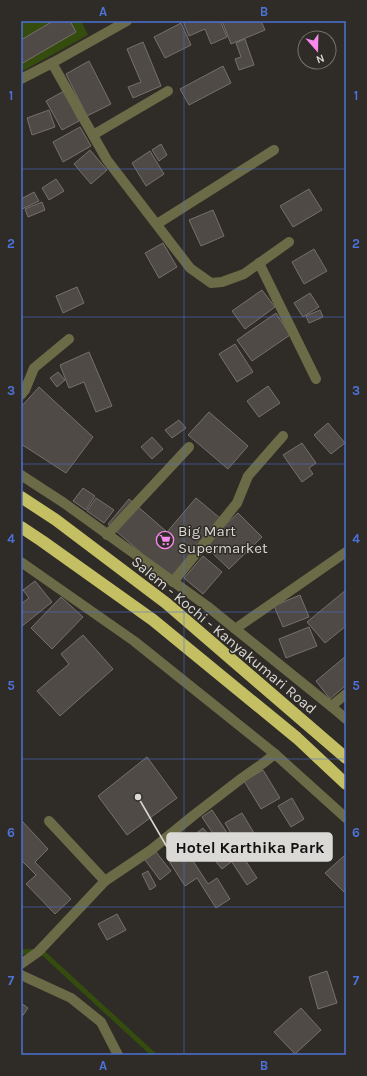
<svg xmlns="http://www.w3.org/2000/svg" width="367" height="1076" font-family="Karla,sans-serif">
	<rect width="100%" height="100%" fill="#2f2c27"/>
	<!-- water -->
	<path fill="#344c0e" d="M21 21H81L88 35 21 72Z"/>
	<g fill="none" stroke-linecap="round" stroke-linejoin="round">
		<!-- stream -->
		<path stroke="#344c0e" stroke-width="5" d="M21 952 41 951 154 1055"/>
	</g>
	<!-- building -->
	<g fill="#4f4a45" stroke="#76706b">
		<path d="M53 21H70L76 32 21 64V40Z"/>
		<path d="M183 21H220L227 37 211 44 205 29 189 36Z"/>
		<path d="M222 21H261L265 30 231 44Z"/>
		<path d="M181 23 191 45 165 58 154 37Z"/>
		<path d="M245 39 254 65 239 70 235 59 241 57 236 43Z"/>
		<path d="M143 42 161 86 133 98 128 87 141 82 127 49Z"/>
		<path d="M89 61 111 104 87 116 66 74Z"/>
		<path d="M223 66 231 83 189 105 180 89Z"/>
		<path d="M64 91 79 121 62 130 46 101Z"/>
		<path d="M49 110 55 127 32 135 27 118Z"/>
		<path d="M80 127 91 146 63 162 53 142Z"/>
		<path d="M161 144 167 155 159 161 152 150Z"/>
		<path d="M90 150 107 170 91 184 74 164Z"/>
		<path d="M150 151 164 174 146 186 132 163Z"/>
		<path d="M56 179 64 191 49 200 42 188Z"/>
		<path d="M309 189 322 210 293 227 280 206Z"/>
		<path d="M34 192 39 201 22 209 21 207V199Z"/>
		<path d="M42 202 45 210 28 217 25 209Z"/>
		<path d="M213 210 224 236 201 246 189 220Z"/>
		<path d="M163 243 177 267 159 278 145 253Z"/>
		<path d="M314 249 327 271 304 284 292 262Z"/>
		<path d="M77 287 84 303 63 313 56 296Z"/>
		<path d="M262 290 275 307 245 329 232 311Z"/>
		<path d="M310 293 319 307 303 317 294 303Z"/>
		<path d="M320 310 323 317 309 323 306 316Z"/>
		<path d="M276 313 290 335 252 361 237 340Z"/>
		<path d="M235 344 253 372 237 382 219 354Z"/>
		<path d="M89 352 112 406 96 412 84 382 69 388 60 365Z"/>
		<path d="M58 372 65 380 57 387 50 378Z"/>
		<path d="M268 386 280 403 259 417 247 401Z"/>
		<path d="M39 387 93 437 66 473 21 444V407Z"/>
		<path d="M209 412 248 446 228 469 188 435Z"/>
		<path d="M179 420 186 428 172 438 165 430Z"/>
		<path d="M328 423 345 443 331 454 314 435Z"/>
		<path d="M152 437 163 449 152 459 141 447Z"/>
		<path d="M302 443 316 463 309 468 313 474 302 482 283 455Z"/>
		<path d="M83 488 95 496 86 510 73 501Z"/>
		<path d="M96 498 114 510 104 523 87 511Z"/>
		<path d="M196 498 221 519 170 578 108 524 129 499 167 532Z"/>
		<path d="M238 513 262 537 229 569 204 545Z"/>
		<path d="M203 556 222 572 203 594 184 578Z"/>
		<path d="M35 581 52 602 21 627V604L29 598 23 590Z"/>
		<path d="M346 590V626L325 643 307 622Z"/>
		<path d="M300 595 309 617 283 627 274 606Z"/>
		<path d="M61 597 83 617 52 649 31 628Z"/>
		<path d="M309 627 317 646 286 658 279 639Z"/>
		<path d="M83 635 113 669 60 716 37 691 69 664 61 654Z"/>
		<path d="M346 656V685L330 699 316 681Z"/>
		<path d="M147 757 177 798 127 835 98 796Z"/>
		<path d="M263 770 280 798 261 809 244 781Z"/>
		<path d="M292 798 304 819 291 827 278 806Z"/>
		<path d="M212 810 257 878 247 885 202 817Z"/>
		<path d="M242 813 263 848 246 859 225 823Z"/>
		<path d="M21 820 48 849 35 862 71 899 55 914 26 884 36 875 21 860Z"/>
		<path d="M203 828 231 862 222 869 194 835Z"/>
		<path d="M184 847 208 884 217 878 230 899 216 908 197 878 185 886 167 858Z"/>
		<path d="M156 852 171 871 160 880 145 860Z"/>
		<path d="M345 855 346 856V889L344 892 325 873Z"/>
		<path d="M148 871 156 886 150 890 142 874Z"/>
		<path d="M117 914 126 930 107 940 98 924Z"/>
		<path d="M327 971 337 1003 318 1009 309 977Z"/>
		<path d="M21 1003 28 1008 21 1018Z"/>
		<path d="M301 1008 321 1030 295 1054 274 1032Z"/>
	</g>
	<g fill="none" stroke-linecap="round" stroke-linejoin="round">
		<!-- minor -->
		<g stroke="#6c6b47" stroke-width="10">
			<path d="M52 63 107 160 190 268 211 283 222 282 244 274 289 242"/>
			<path d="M21 79 52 63 127 21"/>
			<path d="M93 135 168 91"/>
			<path d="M157 224 274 150"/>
			<path d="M259 263 316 379"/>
			<path d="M21 395 25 390 34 368 69 339"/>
			<path d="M21 475 64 503 207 606 332 707 346 719"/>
			<path d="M107 535 189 447"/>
			<path d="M21 562 134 641 275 754 346 818"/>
			<path d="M173 582 237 503 248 476 283 436"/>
			<path d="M235 629 346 552"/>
			<path d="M332 707 335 703 346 694"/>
			<path d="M49 821 105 881"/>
			<path d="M21 964 38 952 105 881 151 850 194 815 242 778 262 764 275 754"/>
			<path d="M21 975 71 998 101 1022 118 1055"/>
		</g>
		<!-- highway -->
		<g stroke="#c4bf63" stroke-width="12">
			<path d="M21 497 56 520 166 603 346 758"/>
			<path d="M21 527 42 541 153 620 297 738 346 784"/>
		</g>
	</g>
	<!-- grid -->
	<path fill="none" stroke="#4c71d8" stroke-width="1" stroke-opacity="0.55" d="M184 21V1055M21 169H346M21 317H346M21 464H346M21 612H346M21 759H346M21 907H346"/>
	<!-- icons -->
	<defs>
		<symbol id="supermarket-ring" viewBox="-11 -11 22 22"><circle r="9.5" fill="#2f2c27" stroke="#f689ed" stroke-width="1.5"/><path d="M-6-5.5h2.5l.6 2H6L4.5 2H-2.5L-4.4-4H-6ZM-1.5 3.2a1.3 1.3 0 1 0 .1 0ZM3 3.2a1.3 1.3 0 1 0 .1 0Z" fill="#f689ed"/></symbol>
	</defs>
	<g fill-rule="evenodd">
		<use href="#supermarket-ring" x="155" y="530" width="20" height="20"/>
	</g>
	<g text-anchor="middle" stroke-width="3" stroke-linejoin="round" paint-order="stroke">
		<!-- poi labels -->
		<g font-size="15" fill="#dbd9d6" stroke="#2f2c27" text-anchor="start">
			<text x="178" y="536">Big Mart<tspan x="178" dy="17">Supermarket</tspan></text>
		</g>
		<!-- street labels -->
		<g font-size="15" fill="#dbd9d6" stroke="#2f2c27">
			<text transform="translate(224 635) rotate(40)" y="5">Salem - Kochi - Kanyakumari Road</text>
		</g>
	</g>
	<!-- callouts -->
	<path fill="none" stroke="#dbd9d6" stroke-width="1.5" d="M138 797L167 847"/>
	<circle fill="#dbd9d6" stroke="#2f2c27" stroke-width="1.5" cx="138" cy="797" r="4"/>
	<rect fill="#dbd9d6" stroke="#dbd9d6" stroke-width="1.5" x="167" y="833" width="165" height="28" rx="4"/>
	<g font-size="16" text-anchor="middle" font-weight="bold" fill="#111">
		<text x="250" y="853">Hotel Karthika Park</text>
	</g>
	<!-- border -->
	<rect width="367" height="1076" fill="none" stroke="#2f2c27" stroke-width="44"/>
	<!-- north arrow -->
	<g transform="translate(317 50) rotate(160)"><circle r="19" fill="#2f2c27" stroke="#74716d"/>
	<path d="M0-3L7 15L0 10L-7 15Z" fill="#f689ed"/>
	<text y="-6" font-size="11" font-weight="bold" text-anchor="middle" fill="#dbd9d6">N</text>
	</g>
	<rect x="22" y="22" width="323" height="1032" fill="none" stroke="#4c71d8" stroke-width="1.5"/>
	<g font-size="13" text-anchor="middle" font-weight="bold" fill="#4c71d8">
		<text x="103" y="16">A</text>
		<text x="264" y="16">B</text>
		<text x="11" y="100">1</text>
		<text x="356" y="100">1</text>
		<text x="11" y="248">2</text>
		<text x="356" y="248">2</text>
		<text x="11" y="395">3</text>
		<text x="356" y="395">3</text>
		<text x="11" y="543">4</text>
		<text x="356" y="543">4</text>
		<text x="11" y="690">5</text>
		<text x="356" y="690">5</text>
		<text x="11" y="837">6</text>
		<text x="356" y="837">6</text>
		<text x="11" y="985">7</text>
		<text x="356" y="985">7</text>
		<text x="103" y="1070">A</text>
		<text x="264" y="1070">B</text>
	</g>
</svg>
